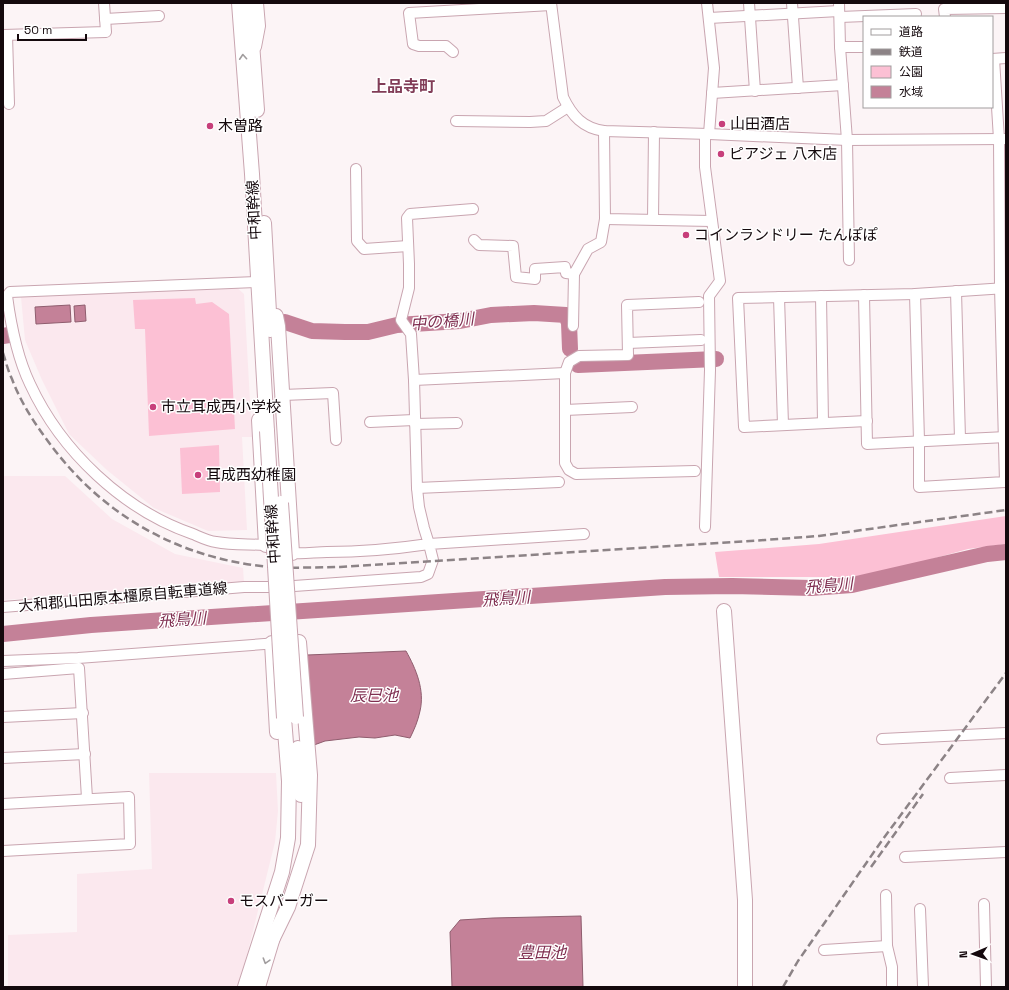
<svg xmlns="http://www.w3.org/2000/svg" width="1009" height="990" font-family="'Space Grotesk','Noto Sans JP',sans-serif">
	<rect width="100%" height="100%" fill="#fcf4f6"/>
	<!-- built -->
	<g fill="#fbe8ee">
		<path d="M236 287 244 294 252 437H242L247 530 208 531 154 508 107 470 69 434 42 380 25 340 21 297Z"/>
		<path d="M3 476H65L112 519 175 554 243 568 244 583 3 600Z"/>
		<path d="M149 773H276L278 811 275 842 247 955 237 987H8V935L77 932V874L152 869Z"/>
	</g>
	<!-- green -->
	<g fill="#fcc0d4">
		<path d="M195 298 196 304 212 302 229 314 235 429 149 436 145 329H135L133 300Z"/>
		<path d="M219 445 220 492 182 494 180 448Z"/>
		<path d="M1006 516V544L968 549 892 570 851 577H719L715 552 819 544Z"/>
	</g>
	<!-- water -->
	<g fill="#c48198" stroke="#8f5d6e">
		<path d="M70 305 71 322 36 324 35 307Z"/>
		<path d="M85 305 86 321 75 322 74 306Z"/>
		<path d="M406 651C416 669 425 690 420 711 418 721 414 730 410 738L395 735 375 738 359 737 325 741 314 745 307 655Z"/>
		<path d="M581 916 583 987H452L450 932 460 920 493 918Z"/>
	</g>
	<g fill="none" stroke-linecap="round" stroke-linejoin="round">
		<!-- river -->
		<g stroke="#c48198" stroke-width="16">
			<path d="M285 322 312 331 345 332H368L397 325 460 321 491 315 534 313 566 315 569 323 570 349"/>
			<path d="M3 336 9 335"/>
			<path d="M578 365 716 359"/>
			<path d="M3 634 91 625 665 587 732 586 811 588 852 585 987 554 1006 552"/>
		</g>
		<defs>
			<g id="street">
				<path d="M551 3 563 97C572 116 583 128 604 131L709 134 847 140 1005 139"/>
				<path d="M707 3 714 68 709 134"/>
				<path d="M749 3 755 91"/>
				<path d="M792 3 798 88"/>
				<path d="M839 3 840 47 847 140 849 260"/>
				<path d="M840 17 916 14"/>
				<path d="M945 17 944 9 1006 8"/>
				<path d="M709 18 839 11"/>
				<path d="M105 19 159 16"/>
				<path d="M3 35 106 32 104 3"/>
				<path d="M7 35 9 104"/>
				<path d="M256 47 260 26 258 3"/>
				<path d="M840 47H864"/>
				<path d="M453 52 446 46H419L413 44 409 13 551 5"/>
				<path d="M992 59 1006 58"/>
				<path d="M712 93 843 85"/>
				<path d="M456 121 530 122 546 121 568 107"/>
				<path d="M604 131 605 219 712 221"/>
				<path d="M705 134V167L720 281 709 296 710 370 705 527"/>
				<path d="M356 169 357 241 364 249 408 246"/>
				<path d="M653 219 654 132"/>
				<path d="M474 240 479 245 513 246 516 277 535 279V269L565 267 566 273 574 274 573 326"/>
				<path d="M574 274 588 249 601 242 605 219"/>
				<path d="M257 282 10 292 7 296C11 326 17 357 30 384 61 451 123 510 193 534 200 537 208 541 216 542 231 545 248 544 264 545 274 546 283 552 293 553 304 554 316 552 327 552 361 552 395 549 429 544L424 528 419 507 417 488 414 380 411 334 401 320 409 288V264L407 218 410 214 473 209"/>
				<path d="M956 291 960 439"/>
				<path d="M915 294 919 441V487L1005 482 1000 287 999 139 994 59"/>
				<path d="M864 295 867 444 1006 437"/>
				<path d="M821 296 823 423"/>
				<path d="M779 297 783 425"/>
				<path d="M628 343 701 340"/>
				<path d="M414 380 565 373"/>
				<path d="M283 395 333 393 336 440"/>
				<path d="M632 407 565 410V373L569 362 579 356 628 355 627 305 699 302"/>
				<path d="M565 410V463L569 470 576 474 695 471"/>
				<path d="M867 421 744 427 738 298 915 294 1006 288"/>
				<path d="M370 422 414 420"/>
				<path d="M415 424 457 423"/>
				<path d="M417 488 559 482"/>
				<path d="M3 607 244 587H280L421 577 428 574 433 560 429 544 584 534"/>
				<path d="M3 661 78 658 278 643"/>
				<path d="M3 674 79 668 87 798"/>
				<path d="M3 717 83 713"/>
				<path d="M882 739 1006 733"/>
				<path d="M3 758 85 754"/>
				<path d="M950 778 1006 775"/>
				<path d="M3 804 129 797 130 844 3 851"/>
				<path d="M905 857 1006 852"/>
				<path d="M886 895 887 946 892 967V987"/>
				<path d="M984 904 986 987"/>
				<path d="M920 909 923 987"/>
				<path d="M824 950 887 946"/>
			</g>
			<g id="secondary">
				<path d="M239 3 252 174 267 431"/>
				<path d="M249 3 257 110"/>
				<path d="M264 223 270 330"/>
				<path d="M276 316 278 326 292 553"/>
				<path d="M259 420 266 545"/>
				<path d="M724 611 745 900V987"/>
				<path d="M272 643 277 732"/>
				<path d="M298 748 301 795"/>
				<path d="M271 942 288 907 308 845 310 775 299 642"/>
				<path d="M245 987 282 872 288 838 289 781 284 718"/>
				<path d="M258 987 274 934"/>
			</g>
		</defs>
		<!-- street casing -->
		<use href="#street" stroke="#c9a5b0" stroke-width="12"/>
		<!-- secondary casing -->
		<use href="#secondary" stroke="#c9a5b0" stroke-width="16"/>
		<!-- street -->
		<use href="#street" stroke="#fff" stroke-width="10"/>
		<!-- secondary -->
		<use href="#secondary" stroke="#fff" stroke-width="14"/>
		<!-- rail -->
		<g stroke="#8c8386" stroke-width="2.5" stroke-dasharray="8 4" stroke-linecap="butt">
			<path d="M3 353C6 362 8 371 12 379 21 403 35 424 50 444 102 514 175 556 261 566 287 569 314 567 340 567L765 540 819 536 1006 510"/>
			<path d="M871 867 923 794"/>
			<path d="M783 987 798 961 883 839 1006 673"/>
		</g>
		<defs>
			<g id="secondary-bridge">
				<path d="M267 431 284 718"/>
				<path d="M281 503 296 717"/>
			</g>
		</defs>
		<!-- secondary-bridge casing -->
		<use href="#secondary-bridge" stroke="#c9a5b0" stroke-width="16" stroke-linecap="butt"/>
		<!-- secondary-bridge -->
		<use href="#secondary-bridge" stroke="#fff" stroke-width="14"/>
	</g>
	<!-- one-way arrows -->
	<defs><path id="oneway-chevron" d="M-2-3.5L2.5 0L-2 3.5" fill="none" stroke-width="1.6" stroke-linecap="round" stroke-linejoin="round"/></defs>
	<g stroke="#a19d9e">
		<use href="#oneway-chevron" transform="translate(243 57) rotate(-94)"/>
		<use href="#oneway-chevron" transform="translate(266 961) rotate(107)"/>
	</g>
	<!-- markers -->
	<g fill="#c73f7b" stroke="#fff" stroke-width="1.5">
		<circle cx="722" cy="124" r="4"/>
		<circle cx="210" cy="126" r="4"/>
		<circle cx="721" cy="154" r="4"/>
		<circle cx="686" cy="235" r="4"/>
		<circle cx="153" cy="407" r="4"/>
		<circle cx="198" cy="475" r="4"/>
		<circle cx="231" cy="901" r="4"/>
	</g>
	<g text-anchor="middle" stroke-width="3" stroke-linejoin="round" paint-order="stroke">
		<!-- poi labels -->
		<g font-size="15" fill="#14090d" stroke="#fff" text-anchor="start">
			<text x="730" y="129">山田酒店</text>
			<text x="218" y="131">木曽路</text>
			<text x="729" y="159">ピアジェ 八木店</text>
			<text x="694" y="240">コインランドリー たんぽぽ</text>
			<text x="161" y="412">市立耳成西小学校</text>
			<text x="206" y="480">耳成西幼稚園</text>
			<text x="239" y="906">モスバーガー</text>
		</g>
		<!-- street labels -->
		<g font-size="15" fill="#14090d" stroke="#fff">
			<text transform="translate(254 210) rotate(-93)" y="5">中和幹線</text>
			<text transform="translate(273 534) rotate(-94)" y="5">中和幹線</text>
			<text transform="translate(123 597) rotate(-5)" y="5">大和郡山田原本橿原自転車道線</text>
		</g>
		<!-- neighbourhood labels -->
		<g font-size="16" font-weight="bold" fill="#813c57" stroke="#fff">
			<text x="403" y="92">上品寺町</text>
		</g>
		<!-- water labels -->
		<g font-size="16" font-style="italic" fill="#7f2e50" stroke="#fff">
			<text transform="translate(442 321) rotate(-5)" y="6">中の橋川</text>
			<text transform="translate(829 585) rotate(-5)" y="6">飛鳥川</text>
			<text transform="translate(506 598) rotate(-4)" y="6">飛鳥川</text>
			<text transform="translate(182 619) rotate(-4)" y="6">飛鳥川</text>
			<text x="374" y="701">辰巳池</text>
			<text x="542" y="958">豊田池</text>
		</g>
	</g>
	<!-- border -->
	<rect width="1009" height="990" fill="none" stroke="#14090d" stroke-width="8"/>
	<!-- legend -->
	<rect x="863" y="16" width="130" height="92" fill="#ffffff" stroke="#a19d9e"/>
	<rect x="871" y="29" width="20" height="6" fill="#ffffff" stroke="#a19d9e"/>
	<text x="899" y="36" font-size="12" fill="#14090d">道路</text>
	<rect x="871" y="49" width="20" height="6" fill="#8c8386" stroke="#a19d9e"/>
	<text x="899" y="56" font-size="12" fill="#14090d">鉄道</text>
	<rect x="871" y="66" width="20" height="12" fill="#fcc0d4" stroke="#a19d9e"/>
	<text x="899" y="76" font-size="12" fill="#14090d">公園</text>
	<rect x="871" y="86" width="20" height="12" fill="#c48198" stroke="#a19d9e"/>
	<text x="899" y="96" font-size="12" fill="#14090d">水域</text>
	<!-- north arrow -->
	<g transform="translate(973 954) rotate(268)" stroke="#ffffff" stroke-width="3" paint-order="stroke">
	<path d="M0-3L7 15L0 10L-7 15Z" fill="#14090d"/>
	<text y="-6" font-size="11" font-weight="bold" text-anchor="middle" fill="#14090d">N</text>
	</g>
	<!-- scale -->
	<path d="M18 34v6h68v-6" fill="none" stroke="#14090d" stroke-width="2"/>
	<text x="24" y="34" font-size="12" fill="#14090d" stroke="#ffffff" stroke-width="3" paint-order="stroke">50 m</text>
</svg>
